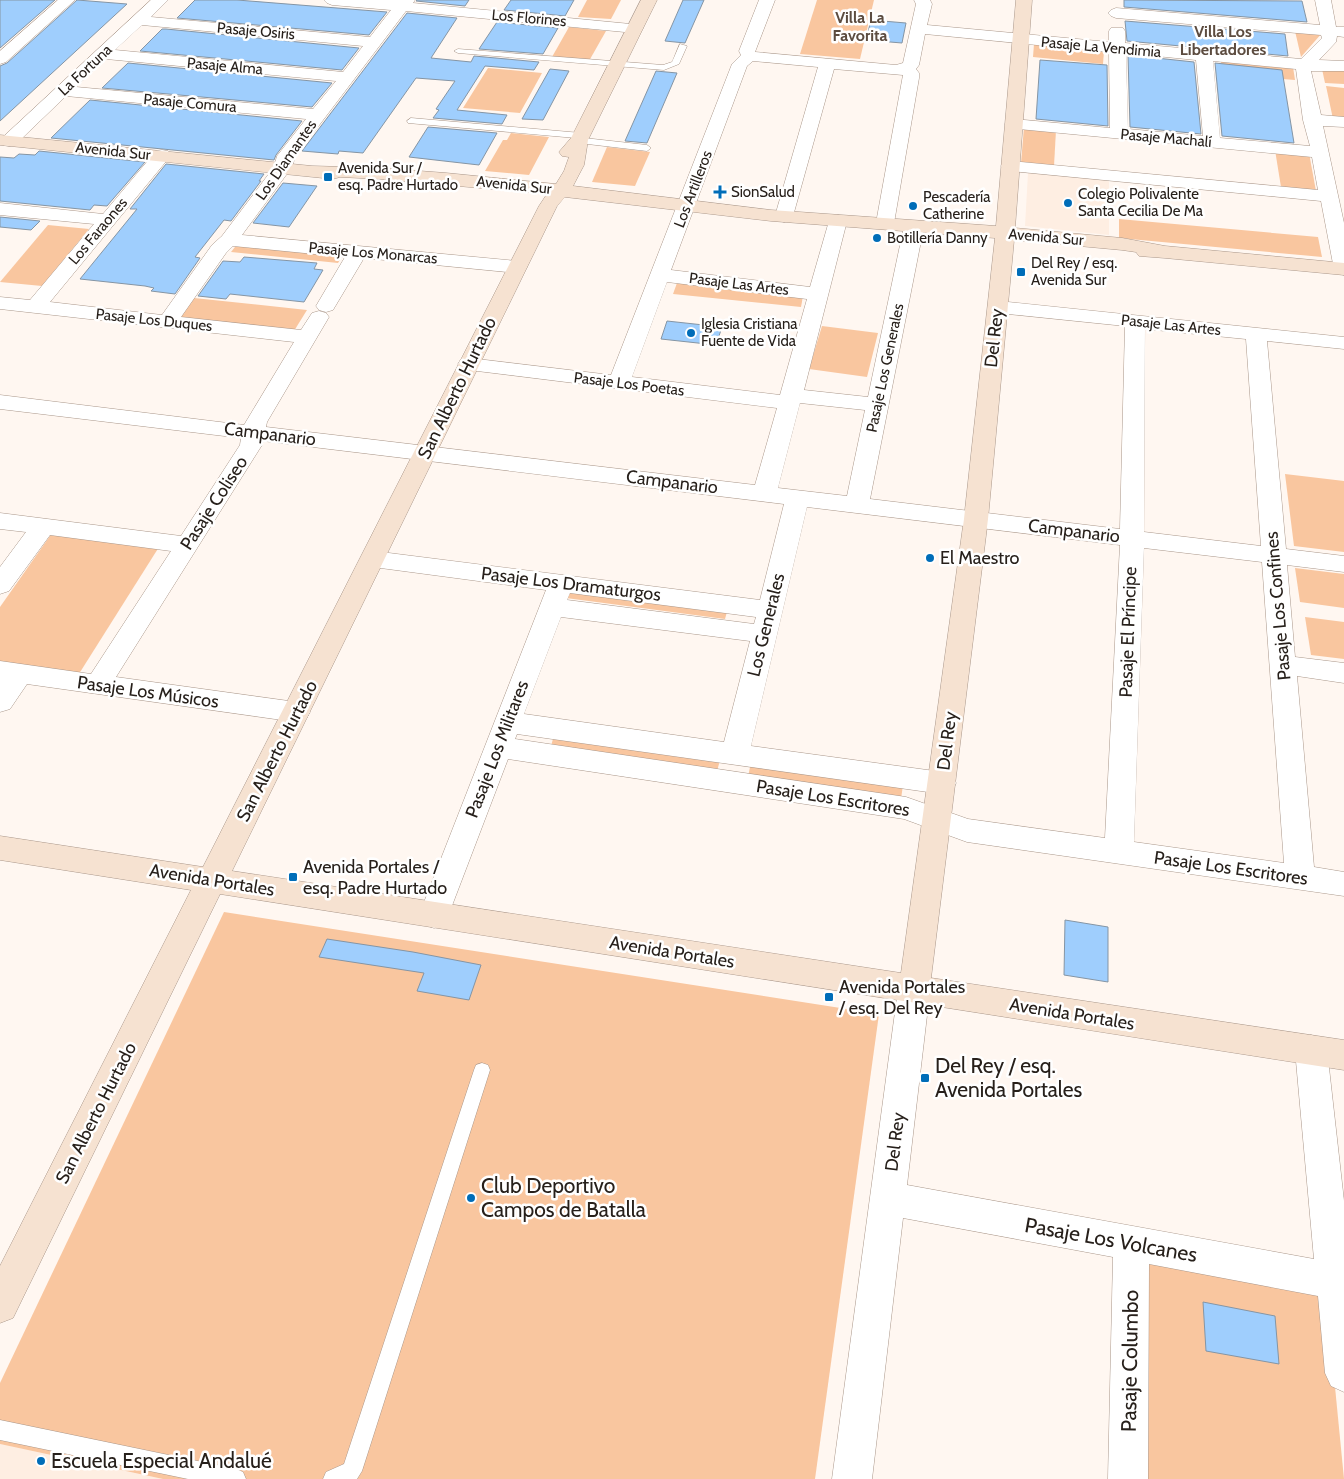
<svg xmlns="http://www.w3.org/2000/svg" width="1344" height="1479" font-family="Cabin,sans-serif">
	<rect width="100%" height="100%" fill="#fff7f1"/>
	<!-- built -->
	<g fill="#feeee2">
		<path d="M1028 173 1109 180V235L1025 226Z"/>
		<path d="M0 1444 163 1479H0Z"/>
	</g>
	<!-- green -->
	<g fill="#f9c69f">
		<path d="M587 0H621L611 19 578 17Z"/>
		<path d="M817 0H874L860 59 800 54Z"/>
		<path d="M569 27 606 31 589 61 552 57Z"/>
		<path d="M1295 31 1322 33 1301 57Z"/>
		<path d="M1034 44 1104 51 1103 64 1033 57Z"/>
		<path d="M1221 61 1293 67 1295 80 1222 74Z"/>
		<path d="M488 68 542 73 520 113 463 108Z"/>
		<path d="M1322 69 1344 71V84L1325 83Z"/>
		<path d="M1326 86 1344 88V120L1333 119Z"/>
		<path d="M1024 127 1056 130 1054 166 1021 163Z"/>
		<path d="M511 133 549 137 529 175 485 171 503 140H507Z"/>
		<path d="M607 147 650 152 635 186 592 182Z"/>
		<path d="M1275 150 1309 153 1316 191 1281 187Z"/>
		<path d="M1119 219 1318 237 1322 257 1119 238Z"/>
		<path d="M48 225 89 229 42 286 0 282Z"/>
		<path d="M239 242 345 252 338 263 231 252Z"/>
		<path d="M677 283 803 296 801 307 673 294Z"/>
		<path d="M194 298 307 310 294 331 179 319Z"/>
		<path d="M822 326 878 333 867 377 809 369Z"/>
		<path d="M1285 474 1344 481V552L1294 546Z"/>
		<path d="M52 533 159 547 77 677 0 666V607Z"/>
		<path d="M1295 568 1344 574V608L1300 602Z"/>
		<path d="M570 587 728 608 725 619 566 598Z"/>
		<path d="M1305 617 1344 622V659L1311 655Z"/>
		<path d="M555 732 721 757 717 771 551 746Z"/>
		<path d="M751 762 903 785 901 799 748 777Z"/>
		<path d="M224 912 879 1014 815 1479H163L0 1444V1383Z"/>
		<path d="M1147 1255 1314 1290 1327 1305 1344 1479H1139Z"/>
	</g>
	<!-- building -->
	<g fill="#9fcefd" stroke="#8595a4">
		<path d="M0 0H55L0 48Z"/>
		<path d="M77 0 127 4 0 121V66L7 63Z"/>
		<path d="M195 0H237L387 12 369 35 177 18Z"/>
		<path d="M417 0H469L465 6 416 1Z"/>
		<path d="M511 0H574L565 16 504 10Z"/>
		<path d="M683 0H704L685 43 665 41Z"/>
		<path d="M1124 0 1302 1 1307 22 1124 7Z"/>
		<path d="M407 13 457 18 431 58 471 62 474 56 539 62 534 70 485 66 457 110 507 115 502 124 433 118 439 110 436 109 455 81 416 78 363 153 339 151 338 154 302 151Z"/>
		<path d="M871 20 906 23 902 43 866 40Z"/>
		<path d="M1125 21 1285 34 1288 56 1127 41Z"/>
		<path d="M497 22 558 28 543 54 479 49Z"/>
		<path d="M162 29H166L359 48 342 70 140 51Z"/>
		<path d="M1128 55 1194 62 1201 134 1130 127Z"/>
		<path d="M1040 60 1107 65 1108 126 1036 119Z"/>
		<path d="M128 63 332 83 312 107 102 88Z"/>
		<path d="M1215 63 1282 70 1294 143 1222 136Z"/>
		<path d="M550 69 569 71 543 120 522 119Z"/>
		<path d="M656 71 677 73 647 143 625 141Z"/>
		<path d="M90 100 302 121 276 155 274 160 51 138Z"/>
		<path d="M428 127 497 133 479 165 409 157Z"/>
		<path d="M39 151 145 162 107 206 94 205 90 210 0 201V157L14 158 19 154 35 155Z"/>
		<path d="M166 164 264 174 259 181H261L231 221 224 220 195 257 200 258 175 294 151 291 154 288 145 286 80 279 137 209H130Z"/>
		<path d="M283 183 317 186 289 227 253 223Z"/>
		<path d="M0 217 40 221 31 230 0 227Z"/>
		<path d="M244 257 317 263 314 269 323 270 304 302 230 294 226 299 198 296 223 261 240 262Z"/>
		<path d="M667 321 722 327 716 345 661 339Z"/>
		<path d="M1065 920 1108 927V982L1064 975Z"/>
		<path d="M327 939 413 952 481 965 469 1000 417 991 424 973 319 957Z"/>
		<path d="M1203 1302 1275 1316 1279 1364 1206 1351Z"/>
	</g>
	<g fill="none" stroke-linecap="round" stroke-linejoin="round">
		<defs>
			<g id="lane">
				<path d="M680 44 687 46 679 64 664 70 458 53 454 51 458 49 663 65 672 62Z"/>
				<path d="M411 118 581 133 585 136 584 138 647 145 651 148 647 151 579 143 576 142V138L408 123 407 121Z"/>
				<path d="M482 1063 488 1065 490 1070 362 1471 357 1479H323L326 1472 344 1464 474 1070 476 1065Z"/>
				<path d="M0 1420 236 1469 243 1472 246 1479H188L0 1440Z"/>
			</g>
			<g id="street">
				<path d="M58 0H75L6 62 0 64V51Z"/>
				<path d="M151 0H168L151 17 370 37 391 10 332 5 327 3 324 0H415L413 3 641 25 643 28 641 31 635 33 406 11 295 157 292 167 242 235 517 261 524 263 527 267 524 271 517 273 364 258 333 310 326 312 319 310 316 306 345 257 233 246 226 253 181 317 301 330 312 313 319 311 326 313 329 317 267 422 266 427 755 485 777 408 469 370 461 369 458 364 461 359 469 358 611 375 732 64 741 55 739 51 759 0H775L755 52 896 65 903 63 916 4 914 0H930L932 4 927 25 1109 42V31L1111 28H1123L1125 31V43L1301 59 1322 38 1321 35 1116 18 1111 16 1108 13 1111 10 1116 8 1320 25 1315 0H1331L1336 27H1344V37L1337 36 1336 42 1319 60 1344 61V71H1311L1321 115 1344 117V127L1323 126 1344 223V275L1337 273 1334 269 1321 201 1010 171 1004 170 1001 166 1004 162 1010 161 1318 190 1312 157 1008 128 1005 124 1008 120 1014 119 1110 128 1109 52 925 34 919 65 916 69 919 73V78L894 223 892 227 885 229 878 227 876 223 903 75 834 69 793 216 791 220 784 222 777 220 775 216 818 67 753 61 747 66 671 270 810 287 829 221 831 217 838 215 845 217 847 221 804 390 868 397 903 231 906 227 913 225 920 227 923 231 870 499 1120 529 1125 326 998 313 991 311 988 307 991 303 998 301 1344 337V349L1267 341 1286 549 1344 556V572L1287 565 1295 657 1344 663V683L1297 676 1314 867 1344 872V896L967 842 904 819 508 759 445 924 434 928 423 924 419 915 546 590 373 567 364 565 361 559 364 553 373 551 760 600 784 504 263 441 262 445 116 677 296 702 306 705 310 712 306 719 296 722 27 684 10 709 0 712V661L91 674 171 551 50 535 9 591 0 594V567L26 532 0 529V513L181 536 240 445 241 438 0 409V395L244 425 294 342 0 309V297L30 300 94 224 0 215V203L103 214 156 151 162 150 168 151 171 155 168 159 50 302 162 315 212 245 222 236 274 167 277 156 306 119 66 96 15 145 9 146 3 145 0 141 3 137ZM142 25 363 46 343 72 115 50ZM1126 53 1196 60 1203 136 1128 129ZM106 59 336 81 313 109 76 87ZM1213 61 1296 69 1303 120 1310 146 1220 138ZM667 282 807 299 780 395 632 377ZM1145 329 1246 339 1261 546 1144 532ZM800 403 865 410 847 496 778 488ZM807 507 1120 545 1105 838 968 819 906 797 515 739 517 734 942 794 952 791 956 783 952 775 942 772 751 746ZM1144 548 1262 562 1284 863 1134 842ZM570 593 756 617 754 624 567 600ZM561 617 750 641 724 742 524 714Z"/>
				<path d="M914 976 925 980 930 990 907 1185 1314 1259 1295 1050 1299 1040 1311 1035 1323 1040 1327 1050 1344 1201V1392L1331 1386 1325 1373 1318 1296 1149 1264 1148 1479H1108L1113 1257 903 1218 872 1479H832L898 990 903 980Z"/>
			</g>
			<path id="secondary" d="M641 0H657L588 140 584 165 573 186 771 210 996 226 1016 0H1032L1015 228 1122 238 1165 246 1344 263V275L1165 258 1139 256 1136 252 1122 250 1014 240 988 519 931 978 1344 1040V1070L220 894 13 1318 0 1323V1266L191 890 0 860V836L203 867 539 206 547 194 380 179 340 177 333 179 0 145V135L312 166 380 168 446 173 556 184 564 171 569 157 562 156 559 152 571 138ZM565 197 771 221 995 238 964 519 901 973 232 871 557 206Z"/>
		</defs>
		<!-- lane casing -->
		<use href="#lane" stroke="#aa978a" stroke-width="1"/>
		<!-- street casing -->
		<use href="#street" stroke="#aa978a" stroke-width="1"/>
		<!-- secondary casing -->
		<use href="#secondary" stroke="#aa978a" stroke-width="1"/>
		<!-- lane -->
		<use href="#lane" fill="#fff" fill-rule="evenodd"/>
		<!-- street -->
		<use href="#street" fill="#fff" fill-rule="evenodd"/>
		<!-- secondary -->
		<use href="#secondary" fill="#f6e2d1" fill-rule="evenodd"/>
	</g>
	<!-- markers -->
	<g fill="#006db8" stroke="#fff" stroke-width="2">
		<rect x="323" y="172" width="10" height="10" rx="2.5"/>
		<path d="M717.5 184.5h5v5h5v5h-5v5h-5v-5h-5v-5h5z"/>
		<circle cx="1068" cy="203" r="5"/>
		<circle cx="913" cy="206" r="5"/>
		<circle cx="877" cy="238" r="5"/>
		<rect x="1016" y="267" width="10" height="10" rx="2.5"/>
		<circle cx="691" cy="333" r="5"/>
		<circle cx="930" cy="558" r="5"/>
		<rect x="288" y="872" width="10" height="10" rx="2.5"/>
		<rect x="824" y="992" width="10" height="10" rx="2.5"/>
		<rect x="920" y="1073" width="10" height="10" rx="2.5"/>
		<circle cx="471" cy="1198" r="5"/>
		<circle cx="41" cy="1461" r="5"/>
	</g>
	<g text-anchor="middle" stroke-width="5" stroke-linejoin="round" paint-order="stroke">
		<!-- far-street labels -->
		<g font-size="15" fill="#27201b" stroke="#fff">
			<text transform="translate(529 18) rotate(5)" y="5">Los Florines</text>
			<text transform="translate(256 31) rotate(5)" y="5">Pasaje Osiris</text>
			<text transform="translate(1101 47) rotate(5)" y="5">Pasaje La Vendimia</text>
			<text transform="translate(225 66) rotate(5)" y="5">Pasaje Alma</text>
			<text transform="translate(85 70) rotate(-43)" y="5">La Fortuna</text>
			<text transform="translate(190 103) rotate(5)" y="5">Pasaje Comura</text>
			<text transform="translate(1166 138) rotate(5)" y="5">Pasaje Machalí</text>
			<text transform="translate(113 151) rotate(6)" y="5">Avenida Sur</text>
			<text transform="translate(286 160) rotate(-55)" y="5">Los Diamantes</text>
			<text transform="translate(514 185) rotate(6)" y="5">Avenida Sur</text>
			<text transform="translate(693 189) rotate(-69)" y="5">Los Artilleros</text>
			<text transform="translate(98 231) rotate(-50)" y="5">Los Faraones</text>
			<text transform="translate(1046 237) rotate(5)" y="5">Avenida Sur</text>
			<text transform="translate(373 253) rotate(5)" y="5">Pasaje Los Monarcas</text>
			<text transform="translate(739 284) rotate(7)" y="5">Pasaje Las Artes</text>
			<text transform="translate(154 320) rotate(6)" y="5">Pasaje Los Duques</text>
			<text transform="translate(1171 325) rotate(6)" y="5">Pasaje Las Artes</text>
			<text transform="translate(885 368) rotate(-78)" y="5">Pasaje Los Generales</text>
			<text transform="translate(629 384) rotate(7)" y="5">Pasaje Los Poetas</text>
		</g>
		<!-- far-poi labels -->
		<g font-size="15" fill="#27201b" stroke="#fff" text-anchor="start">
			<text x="338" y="173">Avenida Sur /<tspan x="338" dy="17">esq. Padre Hurtado</tspan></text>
			<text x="731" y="197">SionSalud</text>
			<text x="1078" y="199">Colegio Polivalente<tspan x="1078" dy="17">Santa Cecilia De Ma</tspan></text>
			<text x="923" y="202">Pescadería<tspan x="923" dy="17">Catherine</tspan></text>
			<text x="887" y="243">Botillería Danny</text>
			<text x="1031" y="268">Del Rey / esq.<tspan x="1031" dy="17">Avenida Sur</tspan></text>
			<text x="701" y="329">Iglesia Cristiana<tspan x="701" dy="17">Fuente de Vida</tspan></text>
		</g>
		<!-- far-neighbourhood labels -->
		<g font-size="16" font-weight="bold" fill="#5c4c40" stroke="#fff">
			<text x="860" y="23">Villa La<tspan x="860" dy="18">Favorita</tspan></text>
			<text x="1223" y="37">Villa Los<tspan x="1223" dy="18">Libertadores</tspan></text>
		</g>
		<!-- street labels -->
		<g font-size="18" fill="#27201b" stroke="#fff">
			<text transform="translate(994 338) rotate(-84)" y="6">Del Rey</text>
			<text transform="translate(457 388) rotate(-64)" y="6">San Alberto Hurtado</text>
			<text transform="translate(270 434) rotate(7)" y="6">Campanario</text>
			<text transform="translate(672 482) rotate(7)" y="6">Campanario</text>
			<text transform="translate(214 503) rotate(-57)" y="6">Pasaje Coliseo</text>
			<text transform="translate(1074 531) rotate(7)" y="6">Campanario</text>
			<text transform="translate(571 584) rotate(7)" y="6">Pasaje Los Dramaturgos</text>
			<text transform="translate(1278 606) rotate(-95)" y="6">Pasaje Los Confines</text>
			<text transform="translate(766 625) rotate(-76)" y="6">Los Generales</text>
			<text transform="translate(1128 632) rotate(-88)" y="6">Pasaje El Príncipe</text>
			<text transform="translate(148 692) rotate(8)" y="6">Pasaje Los Músicos</text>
			<text transform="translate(947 741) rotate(-83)" y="6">Del Rey</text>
			<text transform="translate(497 749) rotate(-69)" y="6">Pasaje Los Militares</text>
			<text transform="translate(277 751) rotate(-63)" y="6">San Alberto Hurtado</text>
			<text transform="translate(833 798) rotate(9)" y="6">Pasaje Los Escritores</text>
			<text transform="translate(1231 868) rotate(8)" y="6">Pasaje Los Escritores</text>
			<text transform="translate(212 880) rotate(9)" y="6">Avenida Portales</text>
			<text transform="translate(672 952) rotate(9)" y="6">Avenida Portales</text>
			<text transform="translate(1072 1014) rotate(9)" y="6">Avenida Portales</text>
			<text transform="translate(96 1113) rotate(-63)" y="6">San Alberto Hurtado</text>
			<text transform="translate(895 1142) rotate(-83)" y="6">Del Rey</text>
		</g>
		<!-- poi labels -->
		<g font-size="18" fill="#27201b" stroke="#fff" text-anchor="start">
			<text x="940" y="564">El Maestro</text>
			<text x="303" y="873">Avenida Portales /<tspan x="303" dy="21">esq. Padre Hurtado</tspan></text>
			<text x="839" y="993">Avenida Portales<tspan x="839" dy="21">/ esq. Del Rey</tspan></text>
		</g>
		<!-- near-poi labels -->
		<g font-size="21" fill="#27201b" stroke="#fff" text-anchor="start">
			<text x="935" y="1073">Del Rey / esq.<tspan x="935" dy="24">Avenida Portales</tspan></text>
			<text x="481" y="1193">Club Deportivo<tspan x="481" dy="24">Campos de Batalla</tspan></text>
			<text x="51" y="1468">Escuela Especial Andalué</text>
		</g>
		<!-- near-street labels -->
		<g font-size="21" fill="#27201b" stroke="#fff">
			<text transform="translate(1111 1240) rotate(10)" y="7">Pasaje Los Volcanes</text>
			<text transform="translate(1130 1361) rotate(-89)" y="7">Pasaje Columbo</text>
		</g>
	</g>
</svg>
